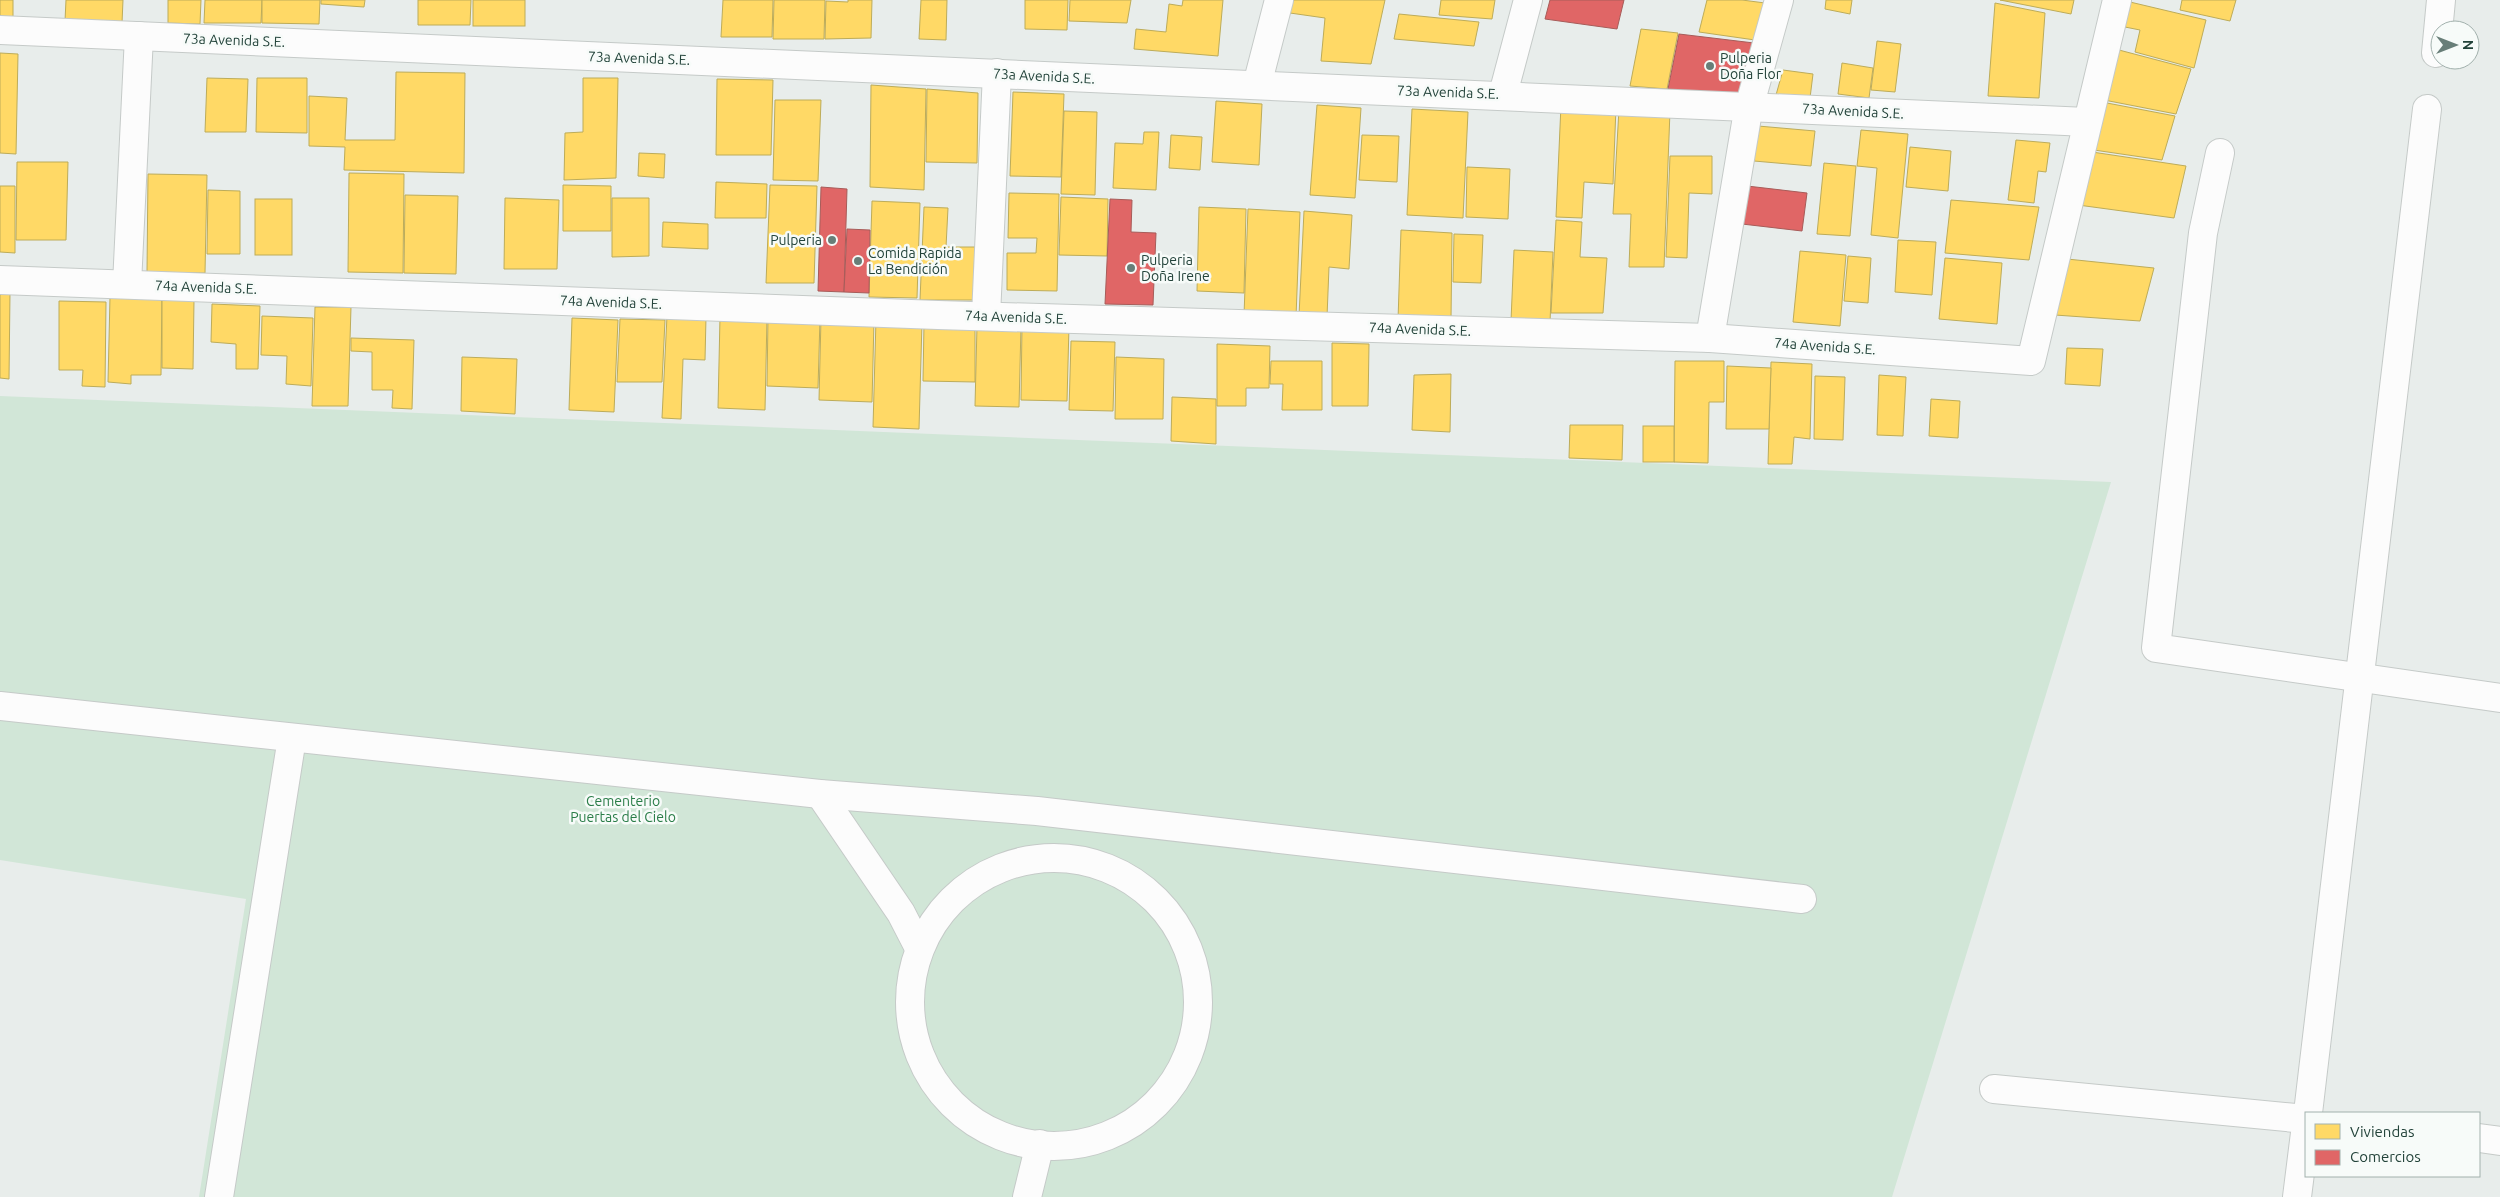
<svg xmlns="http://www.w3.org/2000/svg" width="2500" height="1197" font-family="Ubuntu,sans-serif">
	<rect width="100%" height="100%" fill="#e8edeb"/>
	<!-- green -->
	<path fill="#d1e6d7" d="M0 396 2111 482 1892 1197H199L246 899 0 860Z"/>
	<!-- homes -->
	<g fill="#ffd966" stroke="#bdac59">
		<rect x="0" y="0" width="13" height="22"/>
		<path d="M66 0H123L122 23 65 21Z"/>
		<path d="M168 0H201L200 24 168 23Z"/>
		<path d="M205 0H262L261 23H204Z"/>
		<path d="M262 0H320L319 24 262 23Z"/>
		<path d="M321 0H365L364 7 321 4Z"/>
		<path d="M418 0H471L470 25H418Z"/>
		<rect x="473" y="0" width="52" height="26"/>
		<path d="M723 0H773L772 37H721Z"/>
		<path d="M774 0H825L824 39H773Z"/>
		<path d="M848 0H872L871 38 825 39 826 1 848 2Z"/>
		<path d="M921 0H947L946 40 919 39Z"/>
		<path d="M1025 0H1068L1067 30 1025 29Z"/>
		<path d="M1070 0H1131L1127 23 1069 21Z"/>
		<path d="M1183 0H1223L1218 56 1134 49 1136 29 1166 32 1169 4 1182 6Z"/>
		<path d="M1286 0H1385L1371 64 1321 61 1325 18 1283 12Z"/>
		<path d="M1441 0H1495L1492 19 1439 15Z"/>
		<path d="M1707 0H1742L1765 3 1755 40 1699 32Z"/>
		<path d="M1826 0H1852L1850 14 1825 9Z"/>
		<path d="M2000 0H2074L2071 14Z"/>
		<path d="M2182 0H2236L2230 21 2180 10Z"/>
		<path d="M2130 2 2206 20 2194 68 2135 52 2140 30 2125 27Z"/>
		<path d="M1995 3 2045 13 2039 98 1988 96Z"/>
		<path d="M1399 14 1479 22 1474 46 1394 39Z"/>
		<path d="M1641 29 1678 33 1667 89 1630 86Z"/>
		<path d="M1877 41 1901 44 1895 92 1871 90Z"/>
		<path d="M2119 50 2191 69 2176 114 2104 100Z"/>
		<path d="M0 53 18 54 16 154 0 153Z"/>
		<path d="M1842 63 1873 68 1869 98 1838 94Z"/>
		<path d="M1783 70 1813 74 1810 98 1776 95Z"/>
		<path d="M396 72 465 73 464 173 344 170 345 147 309 146V96L347 98 345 140H395Z"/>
		<path d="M207 78 248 79 246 132H205Z"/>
		<path d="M257 78H307V133L256 132Z"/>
		<path d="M583 78H618L616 178 564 180 565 133 583 132Z"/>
		<path d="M717 79 773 80 771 155H716Z"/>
		<path d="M871 85 926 89 924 190 870 187Z"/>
		<path d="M927 89 978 93 977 163 926 162Z"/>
		<path d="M1013 92 1064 94 1061 177 1010 176Z"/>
		<path d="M775 100H821L818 181 773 180Z"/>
		<path d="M1216 101 1262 104 1259 165 1212 162Z"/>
		<path d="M2107 103 2175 116 2162 160 2094 150Z"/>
		<path d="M1317 105 1361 108 1355 198 1310 195Z"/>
		<path d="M1561 105 1616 107 1613 184 1584 182 1582 218 1556 217Z"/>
		<path d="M1412 109 1468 112 1463 218 1407 215Z"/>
		<path d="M1619 109 1670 111 1664 267H1629L1631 214H1613Z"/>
		<path d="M1064 111 1097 112 1095 195 1061 194Z"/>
		<path d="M1758 126 1815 131 1811 166 1754 161Z"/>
		<path d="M1861 130 1908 134 1898 238 1871 235 1877 168 1857 166Z"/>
		<path d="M1144 132H1159L1156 190 1113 188 1115 143 1143 144Z"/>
		<path d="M1171 135 1202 137 1200 170 1169 168Z"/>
		<path d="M1362 135 1399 136 1397 182 1359 180Z"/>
		<path d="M2016 140 2050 143 2046 172 2038 171 2034 203 2008 200Z"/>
		<path d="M1910 147 1951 151 1948 191 1906 187Z"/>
		<path d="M2092 152 2186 166 2174 218 2078 205Z"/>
		<path d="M639 153 665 154 664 178 638 176Z"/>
		<path d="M1670 156H1712V194L1689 193 1687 258 1666 257Z"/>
		<path d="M17 162H68L66 240H16Z"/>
		<path d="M1824 163 1856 166 1850 236 1817 234Z"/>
		<path d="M1467 167 1510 169 1508 219 1466 217Z"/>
		<path d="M349 173 404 174 403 273 348 272Z"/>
		<path d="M148 174 207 175 205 273 147 272Z"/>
		<path d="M716 182 767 184 766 218H715Z"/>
		<path d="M563 185 611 186V231H563Z"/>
		<path d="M770 185 817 186 814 283H766Z"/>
		<path d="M0 186H15V253L0 252Z"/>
		<path d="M208 190 240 191V254H207Z"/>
		<path d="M1009 193 1059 194 1057 291 1007 290V253H1036L1037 238H1008Z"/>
		<path d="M405 195 458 196 456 274 404 273Z"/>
		<path d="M1061 197 1108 199 1107 256 1059 255Z"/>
		<path d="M505 198 559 200 557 269H504Z"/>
		<path d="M612 198H649V256L612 257Z"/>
		<rect x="255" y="199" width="37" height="56"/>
		<path d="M1951 200 2039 207 2029 260 1945 253Z"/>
		<path d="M872 201 920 203 917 298 869 297Z"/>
		<path d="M924 207 948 208 946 247H975L973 300H920Z"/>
		<path d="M1199 207 1246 209 1244 293 1197 291Z"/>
		<path d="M1248 209 1300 212 1296 317 1244 315Z"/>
		<path d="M1304 211 1352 215 1349 269 1329 267 1327 317 1299 316Z"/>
		<path d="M1556 220 1582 222 1580 257 1607 258 1603 313H1551Z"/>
		<path d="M663 222 708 224V249L662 247Z"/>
		<path d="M1401 230 1452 233 1451 320H1398Z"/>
		<path d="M1454 234 1483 235 1481 283 1453 282Z"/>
		<path d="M1898 240 1936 242 1932 295 1895 292Z"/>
		<path d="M1514 250 1553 252 1550 322 1511 321Z"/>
		<path d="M1800 251 1846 255 1840 326 1793 322Z"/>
		<path d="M1848 256 1871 258 1868 303 1844 301Z"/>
		<path d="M1945 258 2002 263 1997 324 1939 319Z"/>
		<path d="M2067 259 2154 268 2140 321 2055 315Z"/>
		<path d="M0 292H10L9 379 0 378Z"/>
		<path d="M110 297H162L161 375H131V384L108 382Z"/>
		<path d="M162 300H194L193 369 162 368Z"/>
		<path d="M59 301 106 302 105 387 82 386 83 370H59Z"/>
		<path d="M212 304 260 306 258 369H236V344L211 342Z"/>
		<path d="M315 307H351L348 406H312Z"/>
		<path d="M262 316 313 318 311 386 286 384 287 356 261 355Z"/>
		<path d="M667 316 706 317 705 360 683 359 681 419 662 418Z"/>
		<path d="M720 317H767L765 410 718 408Z"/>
		<path d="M768 317 820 318 818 388 767 386Z"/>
		<path d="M572 318 618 320 614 412 569 410Z"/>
		<path d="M821 318 874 320 872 402 819 400Z"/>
		<path d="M620 319 665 320 662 382H617Z"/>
		<path d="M876 319 922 322 919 429 873 427Z"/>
		<path d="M924 324 975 326V382L923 381Z"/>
		<path d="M1022 325 1069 326 1067 401 1021 400Z"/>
		<path d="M977 326H1021L1019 407 975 406Z"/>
		<path d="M351 338 414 340 412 409 392 408 393 390H372V352L351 351Z"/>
		<path d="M1071 341 1115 342 1113 411 1069 410Z"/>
		<path d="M1332 343 1369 344 1368 406H1332Z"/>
		<path d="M1217 344 1270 346 1269 388H1246V406H1217Z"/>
		<path d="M2067 348 2103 349 2100 386 2065 384Z"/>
		<path d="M462 357 517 359 515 414 461 411Z"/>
		<path d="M1116 357 1164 359 1163 419H1115Z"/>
		<path d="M1271 361H1322V410H1282L1283 384H1270Z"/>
		<path d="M1675 361H1724V402H1709L1708 463 1674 462Z"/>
		<path d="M1771 362 1812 364 1810 439 1794 437 1792 464H1768Z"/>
		<path d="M1727 366 1771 368 1769 429H1726Z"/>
		<path d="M1451 374 1450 432 1412 430 1414 375Z"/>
		<path d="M1879 375 1906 377 1903 436 1877 435Z"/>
		<path d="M1815 376 1845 377 1843 440 1814 439Z"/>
		<path d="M1172 397 1216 399V444L1171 441Z"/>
		<path d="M1931 399 1960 401 1958 438 1929 436Z"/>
		<path d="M1570 425H1623L1622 460 1569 458Z"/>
		<rect x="1643" y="426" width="31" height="36"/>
	</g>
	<!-- shops -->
	<g fill="#e06666" stroke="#a75c59">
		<path d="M1550 0H1624L1617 29 1545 19Z"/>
		<path d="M1679 34 1754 43 1741 94 1668 89Z"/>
		<path d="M1747 186 1807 193 1802 231 1742 224Z"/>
		<path d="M821 187 847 189 844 292 818 291Z"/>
		<path d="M1110 199 1132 200 1131 232 1156 233 1153 305 1105 304Z"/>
		<path d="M847 229 870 230 869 293 844 292Z"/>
	</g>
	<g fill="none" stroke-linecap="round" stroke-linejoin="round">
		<defs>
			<g id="minor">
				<path d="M0 30C696 61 1392 89 2087 122"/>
				<path d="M2436 53 2441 0"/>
				<path d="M1257 85 1279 0"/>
				<path d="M1503 94 1528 0"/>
				<path d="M2220 153 2203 233 2156 648 2500 698"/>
				<path d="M0 280 938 315 1710 338 2031 361 2117 0"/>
				<path d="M127 284 139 36"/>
				<path d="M986 316 997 73"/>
				<path d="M1710 338 1748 111 1779 0"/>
				<path d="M0 706 820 794 1037 811 1802 899"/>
				<path d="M820 794 901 913 918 946"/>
				<circle cx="1054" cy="1002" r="144"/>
				<path d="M1994 1089 2306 1119"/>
				<path d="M2308 1113 2427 109"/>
				<path d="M2479 1138 2500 1141"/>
				<path d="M219 1197 292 738"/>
				<path d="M1027 1197 1040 1144"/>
				<path d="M2297 1197 2306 1125"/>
			</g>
		</defs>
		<!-- minor casing -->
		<use href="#minor" stroke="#c5cac8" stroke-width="30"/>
		<!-- minor -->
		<use href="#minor" stroke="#fcfcfc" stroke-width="28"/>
	</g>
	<!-- markers -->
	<g fill="#687e78" stroke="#f7fbf9" stroke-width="2">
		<circle cx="1710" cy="66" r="5"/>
		<circle cx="832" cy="240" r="5"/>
		<circle cx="858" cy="261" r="5"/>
		<circle cx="1131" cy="268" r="5"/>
	</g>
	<g text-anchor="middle" stroke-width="5" stroke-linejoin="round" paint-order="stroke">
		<!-- street labels -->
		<g font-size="14" fill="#23433a" stroke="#f7fbf9">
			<text transform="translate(234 40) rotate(2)" y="5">73a Avenida S.E.</text>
			<text transform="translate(639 58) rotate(2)" y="5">73a Avenida S.E.</text>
			<text transform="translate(1044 76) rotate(3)" y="5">73a Avenida S.E.</text>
			<text transform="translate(1448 92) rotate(2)" y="5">73a Avenida S.E.</text>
			<text transform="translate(1853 111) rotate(3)" y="5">73a Avenida S.E.</text>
			<text transform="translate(206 287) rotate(2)" y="5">74a Avenida S.E.</text>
			<text transform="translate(611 302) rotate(2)" y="5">74a Avenida S.E.</text>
			<text transform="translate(1016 317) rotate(2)" y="5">74a Avenida S.E.</text>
			<text transform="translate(1420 329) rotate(2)" y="5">74a Avenida S.E.</text>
			<text transform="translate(1825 346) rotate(4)" y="5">74a Avenida S.E.</text>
		</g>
		<!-- poi labels -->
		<g font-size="14" fill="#23433a" stroke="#f7fbf9" text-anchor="start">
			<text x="1720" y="63">Pulperia<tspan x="1720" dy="16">Doña Flor</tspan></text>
			<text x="822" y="245" text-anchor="end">Pulperia</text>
			<text x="868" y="258">Comida Rapida<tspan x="868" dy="16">La Bendición</tspan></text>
			<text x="1141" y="265">Pulperia<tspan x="1141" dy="16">Doña Irene</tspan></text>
		</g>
		<!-- park labels -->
		<g font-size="14" fill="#2a7d48" stroke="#f7fbf9">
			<text x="623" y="806">Cementerio<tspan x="623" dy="16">Puertas del Cielo</tspan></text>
		</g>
	</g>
	<!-- legend -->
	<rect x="2305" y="1112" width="175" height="65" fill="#f7fbf9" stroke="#a2b1ad"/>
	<rect x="2315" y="1124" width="25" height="15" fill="#ffd966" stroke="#a2b1ad"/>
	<text x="2350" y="1137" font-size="15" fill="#23433a">Viviendas</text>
	<rect x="2315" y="1150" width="25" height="15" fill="#e06666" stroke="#a2b1ad"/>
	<text x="2350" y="1162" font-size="15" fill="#23433a">Comercios</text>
	<!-- north arrow -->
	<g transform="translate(2455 45) rotate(90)"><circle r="24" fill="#f7fbf9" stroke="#a2b1ad"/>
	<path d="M0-4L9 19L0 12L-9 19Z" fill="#687e78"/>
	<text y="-8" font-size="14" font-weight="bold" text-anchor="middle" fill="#23433a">N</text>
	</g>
</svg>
